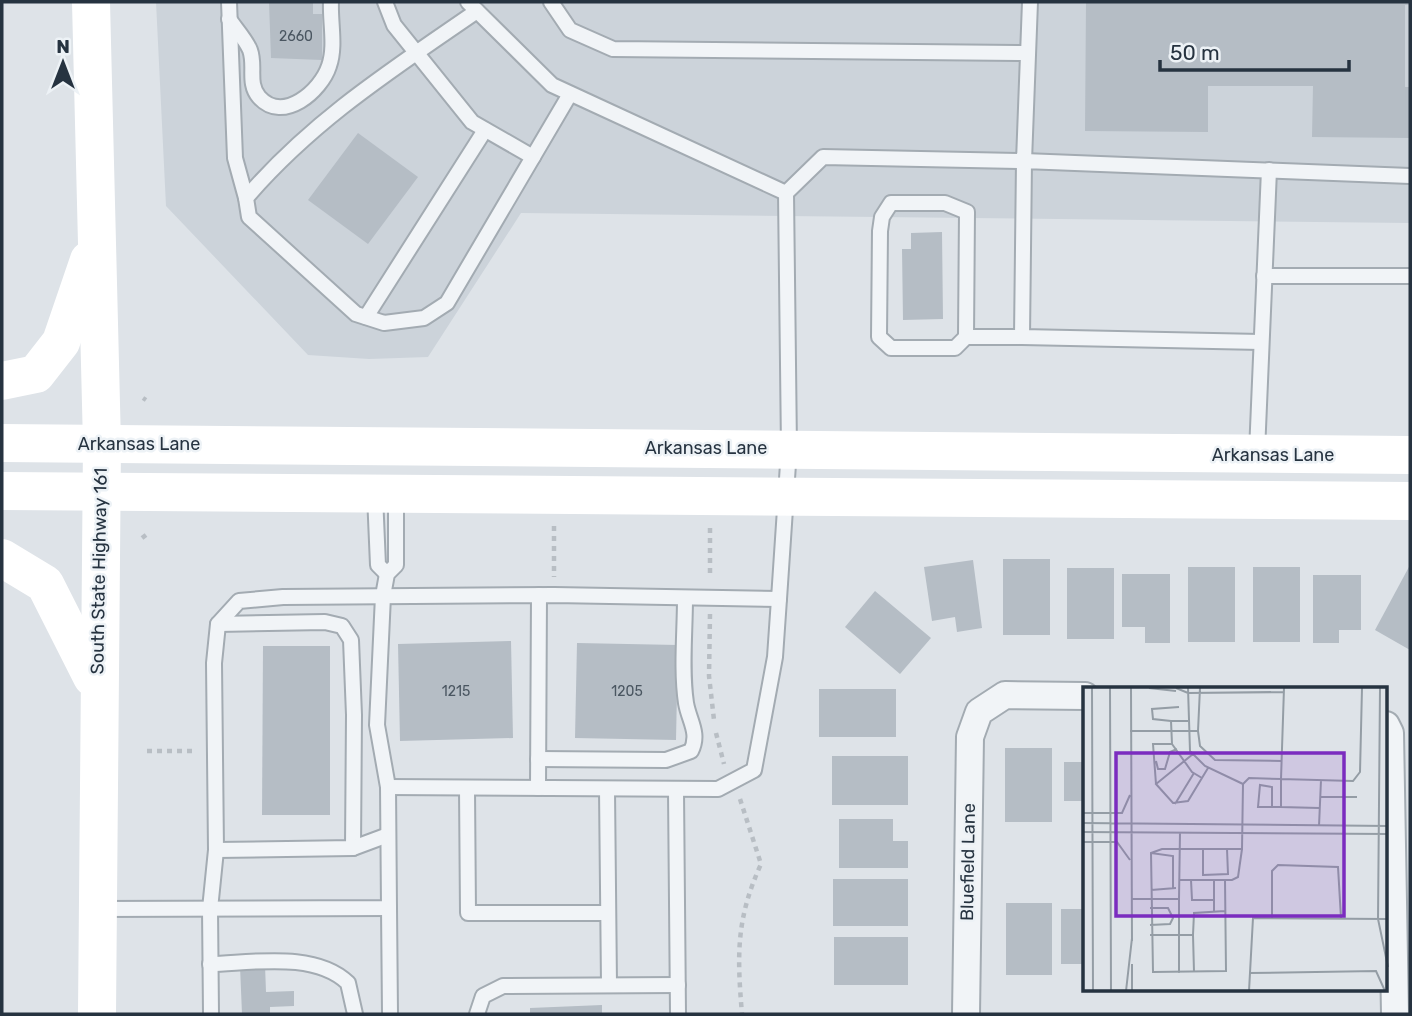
<svg xmlns="http://www.w3.org/2000/svg" width="1412" height="1016" font-family="Rubik,sans-serif">
	<rect width="100%" height="100%" fill="#dee3e8"/>
	<!-- built -->
	<path fill="#ccd3da" d="M156 2H1410V223L521 213 428 357 369 359 308 355 166 206Z"/>
	<!-- building -->
	<g fill="#b5bdc5">
		<path d="M269 2H313V14H322V60L271 58Z"/>
		<path d="M1086 2H1410V5H1405V87H1410V138L1312 137 1313 86H1208V132L1085 131Z"/>
		<path d="M358 133 418 177 368 244 308 200Z"/>
		<path d="M942 232 943 319 903 320 902 249H911V233Z"/>
		<rect x="1003" y="559" width="47" height="76"/>
		<path d="M973 560 982 628 957 632 955 617 932 621 924 567Z"/>
		<path d="M1410 565V650L1375 630Z"/>
		<rect x="1188" y="567" width="47" height="75"/>
		<rect x="1253" y="567" width="47" height="75"/>
		<rect x="1067" y="568" width="47" height="71"/>
		<path d="M1122 574H1170V643H1145V627H1122Z"/>
		<path d="M1313 575H1361V630H1339V643H1313Z"/>
		<path d="M875 591 931 638 900 674 845 627Z"/>
		<path d="M511 641 513 738 400 741 398 644Z"/>
		<path d="M577 643 678 645 676 740 575 738Z"/>
		<path d="M263 646H330V815H262Z"/>
		<rect x="819" y="689" width="77" height="48"/>
		<path d="M1082 746H1085V801H1064V762H1082Z"/>
		<rect x="1005" y="748" width="47" height="74"/>
		<rect x="832" y="756" width="76" height="49"/>
		<path d="M839 819H893V841H908V868H839Z"/>
		<rect x="833" y="879" width="75" height="47"/>
		<rect x="1006" y="903" width="46" height="72"/>
		<path d="M1061 909H1085V977H1082V964H1061Z"/>
		<rect x="834" y="937" width="74" height="48"/>
		<path d="M265 965 266 992 294 991V1006L270 1007V1014H242L240 966Z"/>
		<path d="M602 1005V1014H530V1008Z"/>
	</g>
	<g fill="none" stroke-linecap="round" stroke-linejoin="round">
		<defs>
			<g id="service">
				<path d="M229 2 235 158 246 198"/>
				<path d="M385 2 394 25 472 122 533 157"/>
				<path d="M468 2 552 85 786 193"/>
				<path d="M551 2 570 30 613 49 1028 53"/>
				<path d="M477 11C393 69 313 120 246 198L249 217 356 314 384 323 424 318 447 303 570 94"/>
				<path d="M229 19C235 28 246 40 250 50 256 66 247 83 259 97 283 124 321 91 329 66 336 46 330 23 331 2"/>
				<path d="M1264 276H1410"/>
				<path d="M366 317 485 130"/>
				<path d="M966 337 955 348H891L879 337 880 231 882 217 891 203H945L967 212 966 337H1022"/>
				<path d="M1261 342 1022 337 1024 161 1410 176"/>
				<path d="M1257 452 1269 170"/>
				<path d="M375 495 378 565 387 574"/>
				<path d="M218 624 325 622 342 626 351 640 354 715 353 848"/>
				<path d="M538 759 666 760 691 751C700 733 689 721 686 703 681 669 685 632 685 598"/>
				<path d="M388 787 718 789 754 770 775 657 779 599"/>
				<path d="M538 788 539 595"/>
				<path d="M467 789 468 913H608"/>
				<path d="M607 790 609 985"/>
				<path d="M676 791 678 1014"/>
				<path d="M216 850 353 848 388 835"/>
				<path d="M389 908 390 1014"/>
				<path d="M98 909 389 908 388 787 377 725 383 596 387 574 396 565V496"/>
				<path d="M210 964C252 963 315 951 348 983L355 1014"/>
				<path d="M211 1014 210 909 216 850 214 663 218 624 239 601 283 597 554 595 779 599 789 449 786 193 823 157 1024 161 1030 2"/>
				<path d="M477 1014 483 996 503 986 678 985"/>
			</g>
			<g id="minor">
				<path d="M1386 725 1390 733 1395 1014"/>
				<path d="M966 1014 970 737 979 712 1005 695 1085 696"/>
			</g>
		</defs>
		<!-- service casing -->
		<use href="#service" stroke="#a3abb2" stroke-width="18"/>
		<!-- minor casing -->
		<use href="#minor" stroke="#a3abb2" stroke-width="30"/>
		<!-- path -->
		<g stroke="#b8bec4" stroke-width="4.5" stroke-dasharray="5 5" stroke-linecap="butt">
			<path d="M143 398 146 400"/>
			<path d="M554 526V577"/>
			<path d="M710 528V578"/>
			<path d="M142 538 146 535"/>
			<path d="M710 614 709 676 714 720"/>
			<path d="M716 733 724 764"/>
			<path d="M147 751H197"/>
			<path d="M740 799 761 864C736 919 737 955 742 1014"/>
		</g>
		<!-- service -->
		<use href="#service" stroke="#f1f4f7" stroke-width="14"/>
		<!-- minor -->
		<use href="#minor" stroke="#f1f4f7" stroke-width="26"/>
		<!-- secondary -->
		<g stroke="#fff" stroke-width="38">
			<path d="M91 2 102 444 97 1014"/>
			<path d="M2 381 36 374 61 342 89 260"/>
			<path d="M2 443 1410 455"/>
			<path d="M2 491 1410 501"/>
			<path d="M2 558 45 584 92 677"/>
		</g>
	</g>
	<g text-anchor="middle" stroke-width="5" stroke-linejoin="round" paint-order="stroke">
		<!-- number labels -->
		<g font-size="14" fill="#4a5661">
			<text x="296" y="41">2660</text>
			<text x="456" y="696">1215</text>
			<text x="627" y="696">1205</text>
		</g>
		<!-- street labels -->
		<g font-size="18" fill="#263340" stroke="#edf2f6">
			<text x="139" y="450">Arkansas Lane</text>
			<text x="706" y="454">Arkansas Lane</text>
			<text x="1273" y="461">Arkansas Lane</text>
			<text transform="translate(99 571) rotate(-89)" y="6">South State Highway 161</text>
			<text transform="translate(968 862) rotate(-89)" y="6">Bluefield Lane</text>
		</g>
	</g>
	<!-- overview -->
	<g transform="translate(1083 687)">
		<rect width="304" height="304" fill="#dee3e8"/>
		<path fill="none" stroke="#949da5" stroke-width="2" d="M9 1 10 304M27 1 28 304M48 1 49 254M66 1 93 4M93 1 105 6 201 5M105 1 107 64 122 79 160 97M297 1 295 232 305 280M88 34 70 32 69 22 96 20M47 44H115L117 59 132 73 199 74M115 44 117 1M89 57 109 85 119 91M110 67 73 97 90 116 105 114 125 81M73 74 75 82H82L87 65 94 62M73 97 70 57H89L88 34H105M160 97 166 91 198 92 201 1M237 110H274M92 117 111 86M189 120H175L177 98 189 100V120H198M236 121 198 120V92L270 94 277 85 279 1M0 126H39L47 108M0 136 305 139M236 139 238 93M0 145 305 147M0 155H34L47 173M68 166 90 169V202M120 188 145 187 144 162M120 189V162M96 193H149L155 190 159 162M108 193 109 213H131M131 193V224M142 193 143 284 70 285 68 166 79 162H159L160 97M68 203 93 201M49 212H96L97 145M96 212V286M67 221H85L90 231 87 237 67 238M189 231V184L195 178 255 180 258 231M67 248H110L111 226 142 224M110 248 111 285M49 277V304M166 286 293 284 302 304M43 304 49 251M166 304 170 231 305 232"/>
		<path fill="#7b2cbf" fill-opacity="0.15" stroke="#7b2cbf" stroke-width="3.5" d="M33 66H261V229H33Z"/>
		<rect width="304" height="304" fill="none" stroke="#263340" stroke-width="3.5"/>
	</g>
	<!-- border -->
	<rect width="1412" height="1016" fill="none" stroke="#263340" stroke-width="7"/>
	<!-- north arrow -->
	<g transform="translate(63 63)" stroke="#edf2f6" stroke-width="5" paint-order="stroke">
	<path d="M0-5L12 26L0 18L-12 26Z" fill="#263340"/>
	<text y="-10" font-size="19" font-weight="bold" text-anchor="middle" fill="#263340">N</text>
	</g>
	<!-- scale -->
	<path d="M1160 60v10h189v-10" fill="none" stroke="#263340" stroke-width="3.5"/>
	<text x="1170" y="60" font-size="21" fill="#263340" stroke="#edf2f6" stroke-width="5" paint-order="stroke">50 m</text>
</svg>
